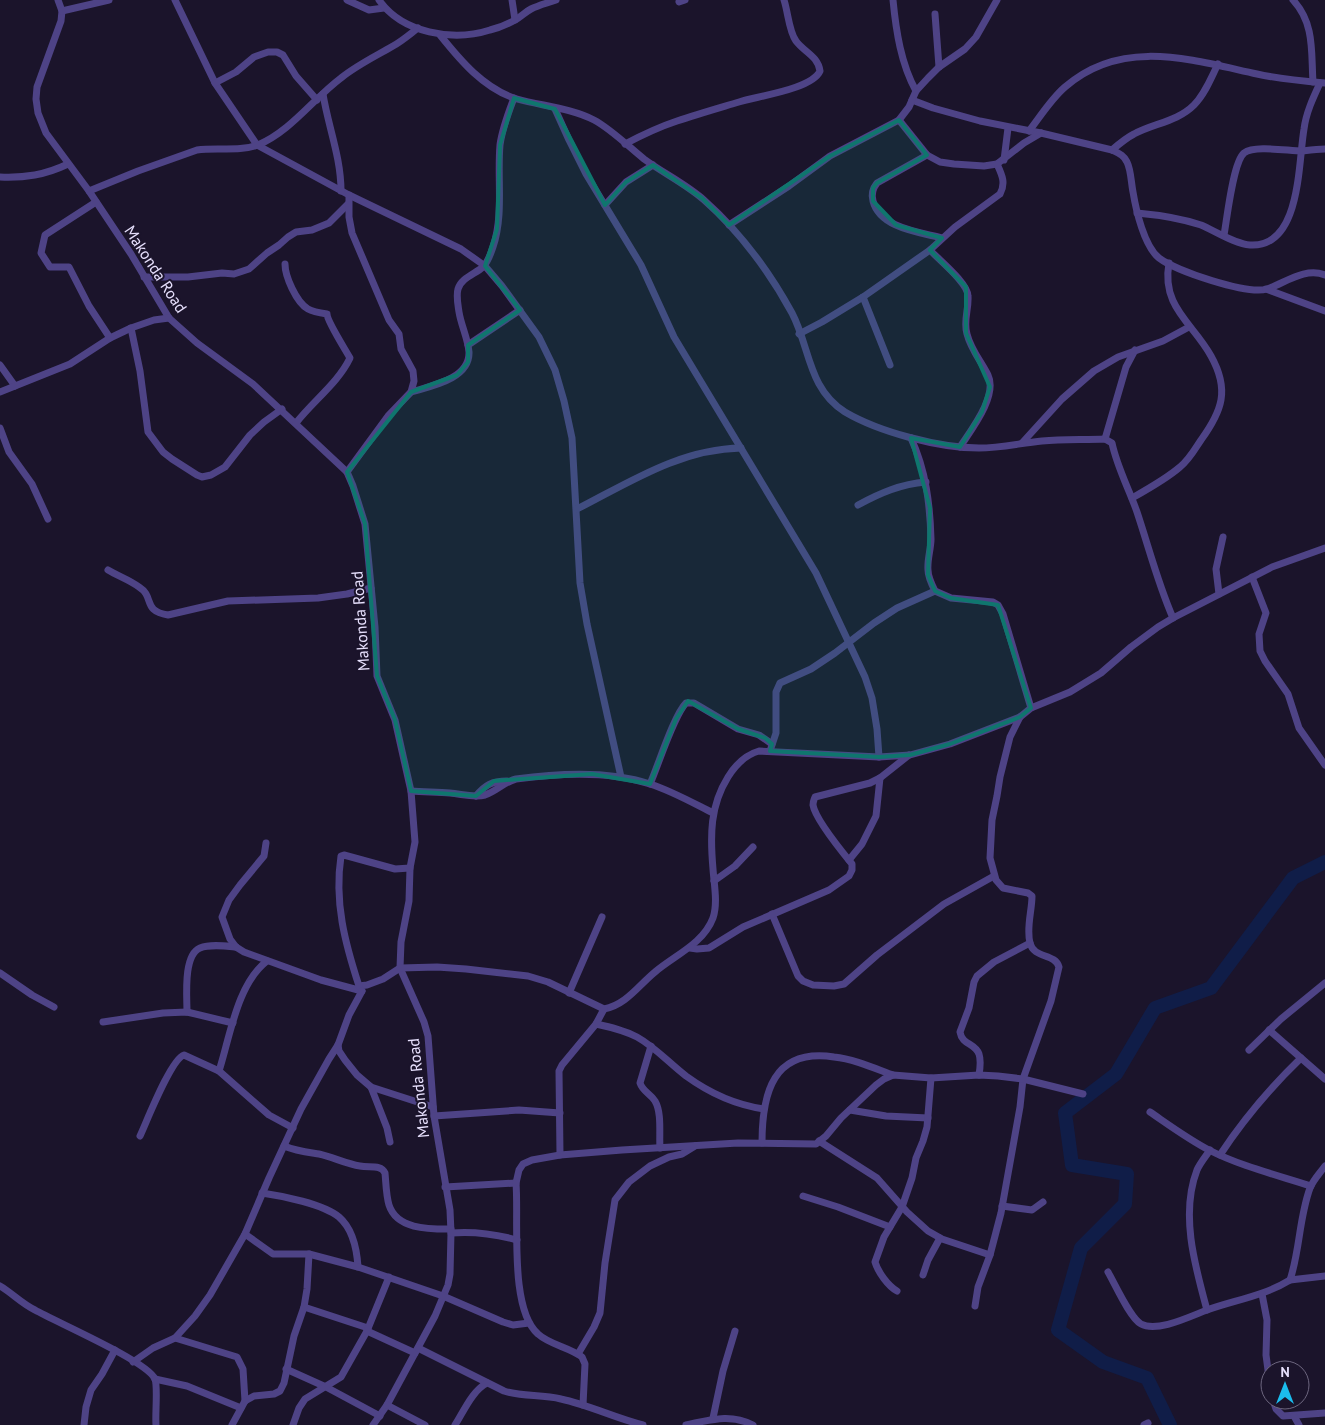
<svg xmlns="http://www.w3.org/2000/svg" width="1325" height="1425" font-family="'PT Sans',sans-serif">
	<rect width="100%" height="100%" fill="#1b142b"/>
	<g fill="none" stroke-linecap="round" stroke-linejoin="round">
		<!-- river -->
		<path stroke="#101d48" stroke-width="14" d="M1170 1425 1147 1378 1103 1362 1058 1330 1081 1248 1125 1204 1127 1174 1072 1165 1065 1113 1116 1074 1155 1008 1211 988 1293 878 1325 862"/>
		<!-- street -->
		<g stroke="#4e4386" stroke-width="7">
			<path d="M58 0 62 11 61 21 37 87 36 99 38 113 46 133 89 191 131 254 169 318 197 343 253 384 347 472 353 486 365 524 375 627 377 676 395 720 411 791 415 842 410 868 409 901 401 942 400 968 424 1022 428 1036 434 1116 450 1210 451 1233 450 1274 448 1285 435 1316 387 1405 373 1425"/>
			<path d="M175 0 215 83 257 145 349 195 461 249 485 266 502 286 539 337 555 370 564 401 572 438 580 583 587 624 621 777"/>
			<path d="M347 0 369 10 384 8"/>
			<path d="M379 0C402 33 453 42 490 30 499 28 508 24 515 20 521 17 525 12 531 9 539 5 548 3 556 0"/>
			<path d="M512 0 515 20"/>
			<path d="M893 0C896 31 901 64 916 91"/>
			<path d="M1293 0C1315 24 1311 52 1313 82"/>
			<path d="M679 2 685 0"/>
			<path d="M62 11 109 0"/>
			<path d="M935 14 939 67"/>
			<path d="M440 35C460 60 484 89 517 99 542 106 571 108 594 120 611 129 629 147 644 159 663 173 686 184 704 200 740 232 769 271 792 313 810 347 808 389 845 412 879 432 939 448 979 448 1000 448 1021 443 1042 441 1063 439 1084 440 1105 439L1112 443C1117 467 1129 489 1137 512 1149 548 1158 584 1173 618"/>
			<path d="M215 83 236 72 254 57 268 52H277L283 55 296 76 317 100"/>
			<path d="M323 94C328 126 341 157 341 191"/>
			<path d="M912 100 933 108 980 121 1041 133 1112 150C1118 153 1124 155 1127 162 1131 170 1131 182 1133 192 1136 210 1144 246 1159 258 1176 271 1247 295 1267 289 1285 283 1305 267 1325 275"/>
			<path d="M555 109 569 140 586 174 641 265 674 337 816 573 865 677 872 698 877 729 879 757"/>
			<path d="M899 120 927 155 940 162 954 164 984 166 997 164 1024 143 1041 133"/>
			<path d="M1029 131C1040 117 1051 99 1065 87 1122 37 1192 60 1257 74 1279 79 1302 81 1325 83"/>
			<path d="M625 144C642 135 659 127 677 121 698 114 719 108 739 102 758 96 812 89 820 71 818 56 804 52 796 41 789 32 788 12 784 0"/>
			<path d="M1112 150C1119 144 1126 138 1134 134 1154 123 1177 122 1194 105 1205 94 1211 78 1218 64"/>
			<path d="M927 155 877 183C873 188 871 194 873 201 880 228 919 232 942 238"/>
			<path d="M1004 160 1008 128"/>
			<path d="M0 177C25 178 45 175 68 164"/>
			<path d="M89 191 138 171 197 150C217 147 239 152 258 145 291 131 313 99 341 78 357 65 376 56 393 46 402 41 410 34 418 28"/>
			<path d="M96 202 45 235 41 253 50 267H69L89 306 110 338"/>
			<path d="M605 205 626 182 653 165"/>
			<path d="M1137 213C1159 215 1180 218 1201 225 1215 231 1235 244 1250 245 1301 248 1298 164 1304 129 1306 113 1313 98 1320 83"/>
			<path d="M729 225 789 186 830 156 899 120 909 107 916 91 928 78 939 67 965 49 976 37 997 0"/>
			<path d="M1224 235C1227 219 1233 162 1244 153 1255 145 1288 151 1302 151 1310 150 1317 149 1325 149"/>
			<path d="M930 250C939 260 968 283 968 296 969 309 963 321 967 334 971 350 981 361 988 375 998 396 971 430 960 447"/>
			<path d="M285 264C285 276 296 302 308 309 313 312 320 313 327 314 327 321 345 349 350 358 338 383 313 401 296 423"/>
			<path d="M144 277H188L222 273 234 274 249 269 267 253 279 245 288 237 296 232 312 230 329 223 348 204"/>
			<path d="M1266 289 1325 311"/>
			<path d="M863 297 890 365"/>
			<path d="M131 328 140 371 148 432 163 452 172 459 197 475 202 477 211 475 225 467 250 435 264 422 282 409"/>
			<path d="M799 334 822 322 863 297 930 250 955 227 1000 194C1006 183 1002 175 997 164"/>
			<path d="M468 345 520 310"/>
			<path d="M0 365 15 386"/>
			<path d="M0 392 70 364 110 338 131 328 154 320 169 318"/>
			<path d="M411 392C431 386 470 379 469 352 468 339 461 325 459 312 458 305 456 296 458 289 461 278 475 274 483 267 487 263 491 253 493 247 504 214 497 179 500 145 502 129 508 114 514 98"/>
			<path d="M0 428 9 452 32 484 48 519"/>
			<path d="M911 438C926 471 930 504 931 539 931 549 927 560 928 570 928 577 932 585 935 591L951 598 993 602 998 605 1003 614 1031 708"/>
			<path d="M1105 439 1126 367 1135 350"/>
			<path d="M1022 443 1062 399 1094 371 1118 357 1163 341 1189 327"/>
			<path d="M347 472 388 416 411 392 414 381 413 371 401 349 399 334 389 320 352 233 349 217V195"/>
			<path d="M1132 498C1148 489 1166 479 1180 467 1189 460 1195 449 1201 440 1222 411 1230 390 1211 356 1193 323 1161 307 1169 263"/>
			<path d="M858 505C880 493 901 484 926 482"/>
			<path d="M577 509C630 482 680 449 741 448"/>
			<path d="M108 570C118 576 130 580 139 587 155 597 142 611 168 615L228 601 318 598 347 594 371 588"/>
			<path d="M1252 577 1266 613 1259 634 1260 651 1265 661 1288 694 1299 728 1325 765"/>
			<path d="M1219 594 1216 569 1223 537"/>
			<path d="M770 751 776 733V692L780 683 811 669 835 653 874 623 897 608 935 591"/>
			<path d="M650 784C658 766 674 715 686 703H694L738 729 759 735 772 744"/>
			<path d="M411 791C424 792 437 792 450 793 462 794 474 798 485 795 497 791 504 782 516 779 559 773 608 770 650 784 672 791 693 803 713 813"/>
			<path d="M476 796C485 785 492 781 507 781"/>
			<path d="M266 843 264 856 240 885 229 900 222 917 230 939 236 947 244 952 321 980 362 991 359 986 367 985 383 979 400 968 437 967 466 969 528 976 548 982 604 1009C626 1005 639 985 655 972 675 955 703 944 713 918 718 903 714 884 713 869 710 835 710 806 728 777 736 764 745 755 759 751L879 757 910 755 950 744 1020 717 1031 708 1070 692 1101 673 1131 647 1158 627 1173 618 1272 567 1325 548"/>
			<path d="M849 860 862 844 876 816 880 778"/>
			<path d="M714 881 735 866 753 847"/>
			<path d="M772 914 798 976 803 981 813 985 834 986 844 984 877 955 944 904 994 876"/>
			<path d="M690 948 697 949 709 948 743 927 829 890 849 876 852 870V864C843 853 815 818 813 805 813 801 814 800 815 797L870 783 880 778 909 755"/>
			<path d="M0 973 32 995 54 1007"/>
			<path d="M359 986C345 943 334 902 341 856L344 855 395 869 410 868"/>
			<path d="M569 993 602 917"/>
			<path d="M187 1012C187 997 183 955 200 948 210 944 225 946 236 947"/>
			<path d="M103 1022 163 1013 187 1012 233 1023"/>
			<path d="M596 1024C610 1027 624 1030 637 1037 655 1047 669 1063 686 1076 708 1092 736 1105 764 1109"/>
			<path d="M1269 1030 1325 1079"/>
			<path d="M338 1045 339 1051 345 1060 357 1075 371 1087 433 1107"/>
			<path d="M651 1046 640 1083C643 1092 650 1093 655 1101 662 1113 659 1133 660 1148"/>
			<path d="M1249 1050 1281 1019 1325 983"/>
			<path d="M219 1071C230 1037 237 984 267 961"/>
			<path d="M979 1075C980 1069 981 1060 979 1054 975 1043 962 1045 960 1032L969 1008 974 982 977 976 994 962 1030 943"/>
			<path d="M371 1087 387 1128 390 1142"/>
			<path d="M850 1110 886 1116 928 1118"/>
			<path d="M1150 1112C1169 1125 1188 1139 1209 1150 1240 1166 1277 1175 1311 1186"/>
			<path d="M434 1116 519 1110 560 1113"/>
			<path d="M140 1136C147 1121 171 1059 184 1055L219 1071 269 1115 293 1128"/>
			<path d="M819 1141 877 1178 907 1212 928 1231 942 1239 990 1255"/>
			<path d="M762 1143C762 1093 773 1048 834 1057 854 1059 874 1068 893 1075"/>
			<path d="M284 1146C296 1151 306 1152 319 1154 333 1157 346 1164 360 1166 369 1168 381 1164 385 1173 386 1183 386 1195 389 1205 397 1230 430 1229 451 1229"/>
			<path d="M560 1155 559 1071 562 1065 596 1024 604 1009"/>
			<path d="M1220 1155C1243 1120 1271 1087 1301 1058"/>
			<path d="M445 1187 516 1183"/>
			<path d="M262 1193C283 1196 323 1204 339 1217 353 1229 357 1251 358 1267"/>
			<path d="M803 1196 838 1207 890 1227"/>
			<path d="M1002 1206 1032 1210 1043 1202"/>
			<path d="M451 1233C474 1231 495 1234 517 1240"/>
			<path d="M245 1234 273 1254H309L358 1267 443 1296 503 1322 513 1325 529 1323"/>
			<path d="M1108 1272C1115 1284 1130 1318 1141 1324 1157 1333 1191 1316 1207 1310 1235 1300 1264 1296 1290 1280 1300 1250 1299 1218 1310 1188 1313 1180 1320 1173 1325 1166"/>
			<path d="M923 1275 928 1260 940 1238"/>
			<path d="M1290 1280 1325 1276"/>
			<path d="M0 1286C12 1293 22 1304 35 1310 56 1322 147 1361 155 1379 158 1387 155 1414 156 1425"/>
			<path d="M897 1291C888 1286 878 1272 875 1262L884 1237 902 1207 912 1178 916 1158 923 1141 927 1127 931 1078"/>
			<path d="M1262 1294 1267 1320 1266 1355 1270 1385"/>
			<path d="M975 1306 978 1287 990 1255 1001 1213 1020 1107 1023 1079 1051 1001 1059 967C1055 953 1034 959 1030 943 1026 928 1032 911 1032 896L1028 893 1003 888 996 880 990 858 992 820 997 796 1000 777 1010 737 1020 717"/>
			<path d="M304 1307 368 1328"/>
			<path d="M1207 1310C1195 1266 1180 1214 1197 1170 1200 1163 1206 1156 1210 1150"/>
			<path d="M367 1331 415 1353"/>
			<path d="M175 1338 237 1357 243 1369 245 1401"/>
			<path d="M418 1348 504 1391C522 1397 542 1394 561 1399 589 1405 615 1418 643 1425"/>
			<path d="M578 1354 594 1327 600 1313 605 1263 615 1200 629 1182 650 1166 669 1157 682 1154 695 1146"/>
			<path d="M133 1362 153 1348 175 1338 195 1316 210 1295 245 1234 269 1178 301 1109 329 1059 338 1045 349 1015 362 991"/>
			<path d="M286 1369 326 1387 380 1416"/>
			<path d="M155 1379 187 1386 241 1408"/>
			<path d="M1273 1400 1276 1409 1283 1416 1325 1413"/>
			<path d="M387 1405 425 1425"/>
			<path d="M583 1405 585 1364 582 1357C569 1347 550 1345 538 1334 509 1309 519 1219 516 1183L519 1170 523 1164 532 1160 560 1155 622 1150 738 1143 816 1144 826 1136 841 1118 876 1085 884 1079 893 1075 931 1078 979 1075 998 1076 1023 1079 1083 1094"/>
			<path d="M1294 1416 1299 1425"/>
			<path d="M713 1418 723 1371 735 1331"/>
			<path d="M84 1425 86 1407 91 1390 102 1374 115 1350"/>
			<path d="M232 1425 245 1401 254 1396 274 1394 280 1391 284 1383 294 1336 304 1307 307 1289 309 1254"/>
			<path d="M293 1425 299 1408 305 1399 341 1377 367 1331 389 1277"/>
			<path d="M455 1425C464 1411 472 1391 487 1383"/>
			<path d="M686 1425C710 1420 730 1413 753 1425"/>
			<path d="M1144 1425 1148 1423"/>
		</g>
	</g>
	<!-- marked area -->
	<path fill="#0f766e" fill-opacity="0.2" stroke="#0f766e" stroke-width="4" stroke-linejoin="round" d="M514 98 555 109 605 205 626 182 653 165 702 198 729 225 830 156 899 120 927 155 877 183 873 188V201L896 225 942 238 930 250 966 287V333L990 387 982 412 960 447 911 438 930 508 928 575 935 591 951 598 998 605 1031 708 1020 717 950 744 910 755 879 757 770 751 772 744 765 738 738 729 688 701 676 719 650 784 592 774 494 781 476 796 411 791 395 720 377 676 365 524 347 472 411 392 457 375 468 362V345L520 310 485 266 497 229 500 145Z"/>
	<g text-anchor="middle" stroke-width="4" stroke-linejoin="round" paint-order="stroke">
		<!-- street labels -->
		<g font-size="16" fill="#e7e0fd" stroke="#1b142b">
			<text transform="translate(156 269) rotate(57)" y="6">Makonda Road</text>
			<text transform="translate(360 621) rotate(-94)" y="6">Makonda Road</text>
			<text transform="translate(418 1088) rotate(-96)" y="6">Makonda Road</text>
		</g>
	</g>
	<!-- north arrow -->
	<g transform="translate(1285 1385)"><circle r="24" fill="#1b142b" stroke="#6d667f"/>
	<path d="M0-4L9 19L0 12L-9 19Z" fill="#1bbced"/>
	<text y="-8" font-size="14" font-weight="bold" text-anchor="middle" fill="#e7e0fd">N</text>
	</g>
</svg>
